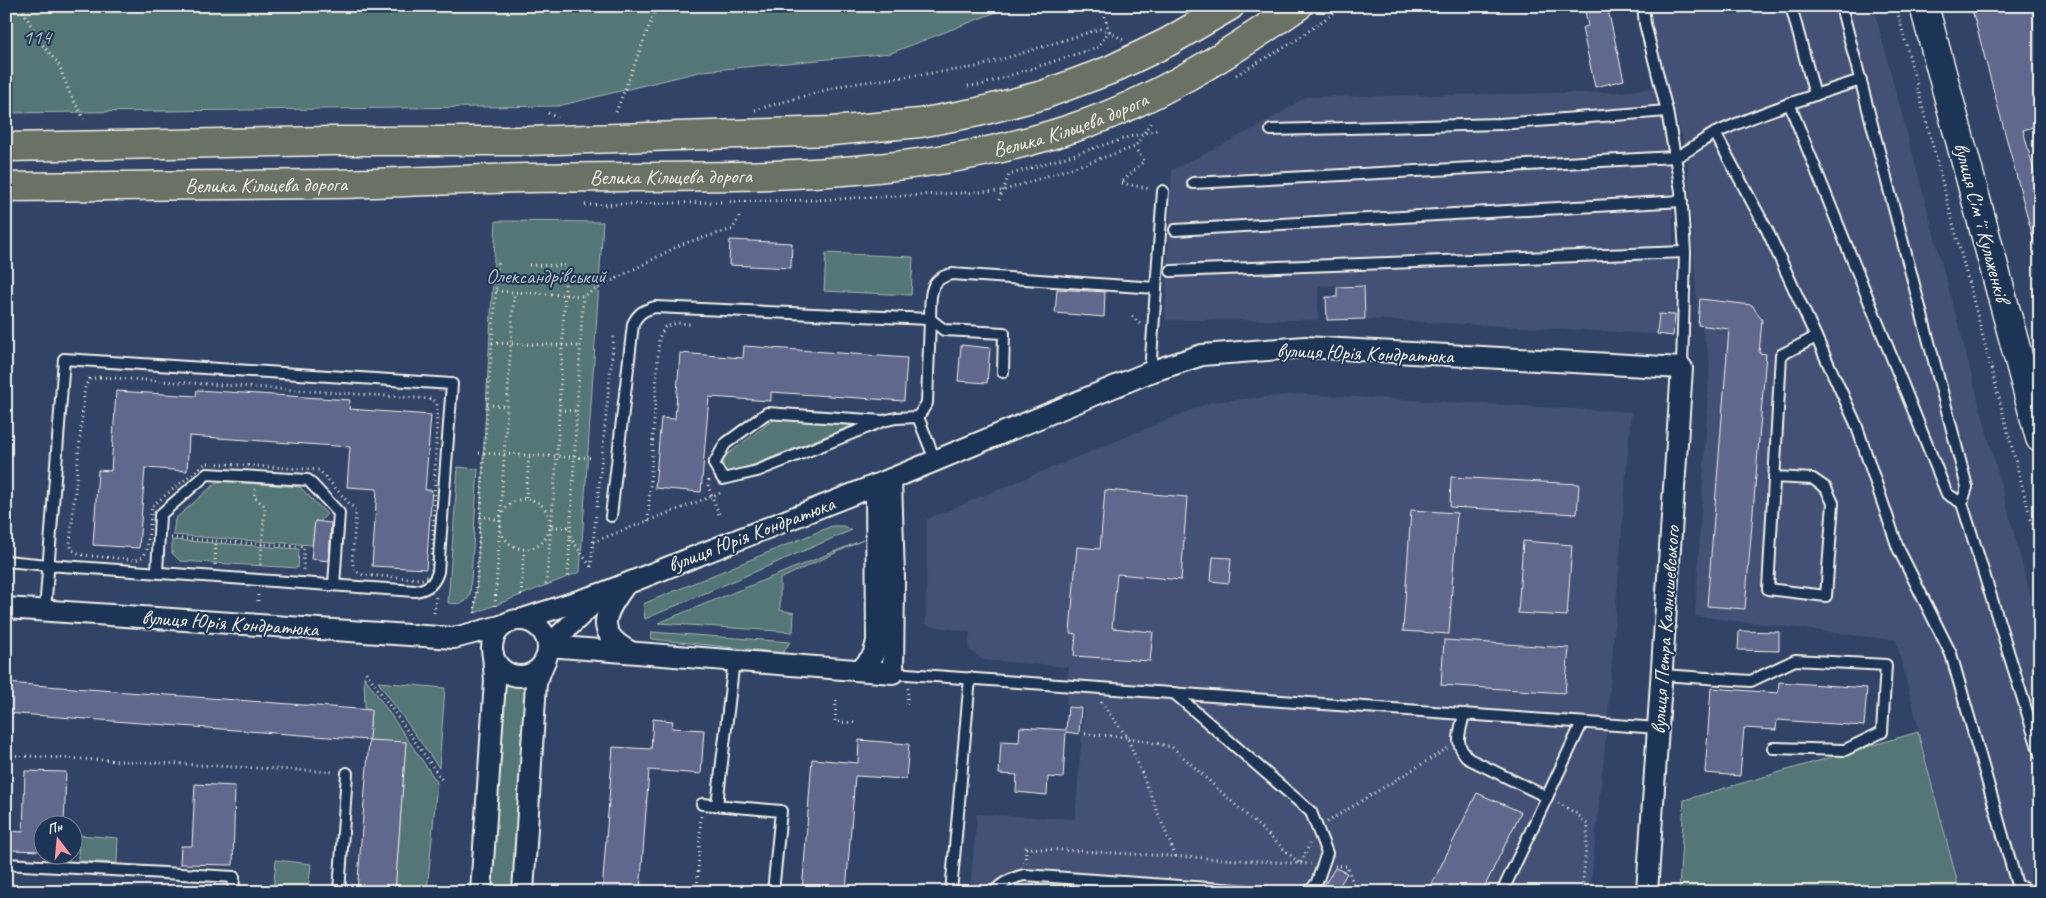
<svg xmlns="http://www.w3.org/2000/svg" width="2046" height="898" font-family="Caveat,sans-serif">
	<rect width="100%" height="100%" fill="#314467"/>
	<filter id="ink" filterUnits="userSpaceOnUse"><feTurbulence type="fractalNoise" baseFrequency=".02" numOctaves="2"/><feDisplacementMap in="SourceGraphic" scale="10" xChannelSelector="R" yChannelSelector="G"/><feConvolveMatrix kernelMatrix="1 2 1 2 8 2 1 2 1" color-interpolation-filters="sRGB"/></filter>
	<g filter="url(#ink)">
		<!-- built -->
		<g fill="#435174">
			<path d="M1647 6H1873L2040 631V892H1960L1896 640 1695 616 1710 363 1697 305 1687 153 1648 24Z"/>
			<path d="M1657 87 1663 122 1673 195V245L1676 261 1675 315 1659 314 1657 334 1366 319 1364 285 1318 286V320H1165L1172 170 1259 126 1306 97 1623 92Z"/>
			<path d="M1300 394 1631 412 1607 725 1590 892H970L977 814 1075 819 1084 707 1066 705 1069 667 983 660 969 649 970 632 926 625 927 519 1211 402Z"/>
		</g>
		<!-- green -->
		<g fill="#547676" stroke="#a4b4af">
			<path d="M6 6H1012L891 53 703 71 558 106 6 113Z"/>
			<path d="M496 221 603 222 580 572 475 613Z"/>
			<path d="M826 253 913 257 911 295 824 291Z"/>
			<path d="M774 419 861 422 730 474 723 467 724 457Z"/>
			<path d="M458 467 478 469 470 595C466 605 458 604 448 603Z"/>
			<path d="M218 481 300 487 327 514 320 522 315 521 312 545 173 535 175 519Z"/>
			<path d="M832 526H843L852 530 645 619 643 604Z"/>
			<path d="M172 540 299 549 298 568 180 561 172 553Z"/>
			<path d="M863 540 780 579V610L794 613 793 632 658 623Z"/>
			<path d="M652 632 790 642 783 653 651 639Z"/>
			<path d="M364 676 437 782 427 892H395L406 743 369 740 371 710 365 709Z"/>
			<path d="M378 682 445 688 439 768Z"/>
			<path d="M505 685 532 686 519 892H490Z"/>
			<path d="M1918 732 1960 892H1679L1684 800Z"/>
			<path d="M79 835 118 838 117 863 78 861Z"/>
			<path d="M276 860 311 864 308 892H273Z"/>
		</g>
		<!-- building -->
		<g fill="#61678d" stroke="#f4f1e8">
			<path d="M1584 6H1607L1624 80 1595 87 1582 28 1588 26Z"/>
			<path d="M1971 6H2040V125L2023 130 2040 193V244L2035 245Z"/>
			<path d="M730 240 792 243 791 268 729 265Z"/>
			<path d="M1364 286 1365 319 1327 320 1326 297H1337V287Z"/>
			<path d="M1057 289 1105 292 1104 317 1055 313Z"/>
			<path d="M1700 299 1752 305 1762 320 1759 353 1766 354 1745 609 1707 606 1729 329 1698 325Z"/>
			<path d="M1659 314 1675 315 1673 336 1657 334Z"/>
			<path d="M961 345 990 348 987 383 958 381Z"/>
			<path d="M744 346 907 358 904 401 771 392V401L709 397 701 492 655 488 661 418 675 419 680 353 743 358Z"/>
			<path d="M197 390 350 400 349 409 431 415 425 490H432L426 569 372 566 377 489 347 487 350 447 189 436 187 471 145 468 139 548 93 545 98 470 111 471 116 391 196 396Z"/>
			<path d="M1451 477 1579 484 1577 514 1450 507Z"/>
			<path d="M1105 490 1187 497 1181 580 1117 574 1112 628 1153 632 1150 661 1074 656 1076 634 1070 633 1077 547 1100 549Z"/>
			<path d="M1411 510 1457 513 1449 634 1403 631Z"/>
			<path d="M315 521 331 523 329 561 311 559Z"/>
			<path d="M1523 541 1572 545 1567 616 1518 613Z"/>
			<path d="M1213 557 1231 558 1229 583 1211 581Z"/>
			<path d="M1739 631 1779 632V651L1738 650Z"/>
			<path d="M1444 640 1569 648 1565 693 1441 685Z"/>
			<path d="M1779 682 1867 688 1864 726 1777 720 1776 730 1744 728 1740 776 1705 773 1711 688 1778 693Z"/>
			<path d="M6 683 371 710 369 740 6 713Z"/>
			<path d="M1068 707 1081 708 1079 734 1066 732 1063 778 1048 777 1047 795 1016 792 1017 775 999 774 1001 741 1019 742 1020 727 1066 730Z"/>
			<path d="M653 719 673 721 672 728 704 730 701 774 649 770 640 892H602L613 747 651 749Z"/>
			<path d="M369 740 406 742 395 892H357Z"/>
			<path d="M859 740 909 744 906 779 855 776 846 892H802L812 759 858 763Z"/>
			<path d="M25 771 66 772 64 826H42V851L11 850V831L23 832Z"/>
			<path d="M195 784 235 786 233 865 180 864 181 846H192Z"/>
			<path d="M1477 793 1521 812 1482 892H1428Z"/>
			<path d="M1335 868 1347 873 1336 892H1320Z"/>
		</g>
		<g fill="none" stroke-linecap="round" stroke-linejoin="round">
			<defs>
				<g id="service">
					<path d="M1643 6 1645 24 1667 111 1681 191 1685 252 1682 368"/>
					<path d="M1739 6H1741"/>
					<path d="M1791 6 1815 95"/>
					<path d="M1841 6 1967 487 1962 503 2040 754"/>
					<path d="M1789 103 1947 494 1962 503"/>
					<path d="M1271 130 1500 124 1667 111"/>
					<path d="M1715 133 1767 230 1856 424 1898 548 1951 654 2017 885 2032 892"/>
					<path d="M1193 183 1675 157C1691 151 1702 139 1718 132 1764 111 1813 95 1861 80"/>
					<path d="M1175 230 1682 201"/>
					<path d="M1171 271 1685 252"/>
					<path d="M1003 372 1004 333 944 330 930 319C931 298 927 279 952 274L1156 288"/>
					<path d="M1150 372 1163 191"/>
					<path d="M918 417 935 460"/>
					<path d="M883 421 757 471 723 479 714 464 725 444 767 413 883 421 896 418 918 417"/>
					<path d="M1774 477 1813 479 1826 488 1833 503 1826 596 1768 589 1781 355 1816 337"/>
					<path d="M611 516 633 324C638 313 644 310 655 307L930 319 927 403 918 417"/>
					<path d="M6 561 48 565 415 591C428 589 434 584 438 572L452 384 64 359 45 611"/>
					<path d="M157 572 160 515 207 474 308 480 339 513 334 585"/>
					<path d="M893 673 1658 728"/>
					<path d="M1662 675 1751 681 1795 660 1886 665 1882 732 1845 750 1773 748"/>
					<path d="M1174 693 1311 812 1327 853 1317 882 1312 889 1306 892"/>
					<path d="M1464 714C1460 733 1453 744 1469 759L1547 797"/>
					<path d="M702 804 781 811 773 892"/>
					<path d="M717 805 734 660"/>
					<path d="M6 864 234 877 233 892"/>
					<path d="M339 892 347 773"/>
					<path d="M951 892 970 678"/>
					<path d="M994 892C1002 882 1012 878 1024 875L1265 892"/>
					<path d="M1502 892 1582 723"/>
				</g>
				<g id="minor">
					<path d="M625 585C605 613 593 631 629 651"/>
					<path d="M6 608 454 638 504 625"/>
					<path d="M520 620 603 593 891 479 1150 372 1202 355 1305 347 1682 368 1647 892"/>
					<circle cx="520" cy="648" r="28"/>
					<path d="M548 646 893 673 894 578 891 479"/>
					<path d="M548 646 600 597"/>
					<path d="M861 670 873 656 877 642 876 485"/>
					<path d="M481 892 495 681 493 654"/>
					<path d="M523 892 536 683 545 660"/>
				</g>
				<path id="secondary" d="M1924 6 2040 438"/>
				<g id="primary">
					<path d="M6 147 332 141H527L832 131 920 123 978 112 1043 95 1110 70 1168 42 1230 6"/>
					<path id="s1" d="M6 187C115 185 224 186 333 184 398 183 462 179 527 178 710 174 900 187 1076 127 1156 100 1229 54 1298 6"/>
				</g>
			</defs>
			<!-- service casing -->
			<use href="#service" stroke="#f4f1e8" stroke-width="14"/>
			<!-- minor casing -->
			<use href="#minor" stroke="#f4f1e8" stroke-width="24"/>
			<!-- secondary casing -->
			<use href="#secondary" stroke="#f4f1e8" stroke-width="31"/>
			<!-- primary casing -->
			<use href="#primary" stroke="#f4f1e8" stroke-width="31"/>
			<!-- path -->
			<g stroke="#f4f1e8" stroke-width="3" stroke-dasharray="1 4" stroke-linecap="butt">
				<path d="M21 6 39 41 58 63 70 94 84 119"/>
				<path d="M1896 6 2040 554"/>
				<path d="M1236 75 1292 43 1343 6"/>
				<path d="M968 86 981 85 1098 47 1109 31 1105 17 1104 6"/>
				<path d="M755 110 844 85 977 67 1100 29 1109 31 1123 40"/>
				<path d="M616 112 657 6"/>
				<path d="M548 113 557 118"/>
				<path d="M1137 151 1144 161 1121 183 1151 189"/>
				<path d="M999 200 1009 175 1129 137 1158 130"/>
				<path d="M585 205 814 200 1002 191 1135 147 1152 120"/>
				<path d="M529 265 566 266 557 456 546 586"/>
				<path d="M496 291 583 296 682 244 733 229 740 215"/>
				<path d="M1132 316 1141 325"/>
				<path d="M492 343 580 346"/>
				<path d="M100 377 432 399 437 404V413L432 569 430 576 422 579 363 575 355 571 352 562 356 511 319 470 206 463 152 506 147 550 143 557 136 560 82 555 72 550 70 543 85 386 90 379Z"/>
				<path d="M487 405 506 406"/>
				<path d="M559 410 576 411"/>
				<path d="M479 453 593 458"/>
				<path d="M709 480 708 486 719 514"/>
				<path d="M255 489 254 497 265 506 260 568"/>
				<path d="M526 498 529 455"/>
				<circle cx="525" cy="524" r="25"/>
				<path d="M597 507 614 335"/>
				<path d="M480 516 499 520"/>
				<path d="M648 521 659 338 665 327 677 323 690 324"/>
				<path d="M552 527H570"/>
				<path d="M570 537 591 567"/>
				<path d="M171 538 304 547 303 570"/>
				<path d="M593 542 723 492"/>
				<path d="M215 565 216 541"/>
				<path d="M591 567 596 513"/>
				<path d="M568 576 583 296"/>
				<path d="M521 595 524 550"/>
				<path d="M258 601V591"/>
				<path d="M495 606 514 292"/>
				<path d="M434 613 436 596"/>
				<path d="M475 613 484 453 498 262"/>
				<path d="M366 672 442 780"/>
				<path d="M836 700 835 722 858 723"/>
				<path d="M1101 702 1127 737 1172 747 1300 864 1310 844"/>
				<path d="M907 704 908 687"/>
				<path d="M1085 734 1127 737 1176 857"/>
				<path d="M6 755 334 772"/>
				<path d="M1558 803 1577 814 1588 825 1582 892"/>
				<path d="M1327 822 1448 748"/>
				<path d="M1025 863 1026 848 1311 864"/>
				<path d="M1335 866H1347L1356 892"/>
				<path d="M697 892 701 815"/>
			</g>
			<!-- service -->
			<use href="#service" stroke="#1d3557" stroke-width="10"/>
			<!-- minor -->
			<use href="#minor" stroke="#1d3557" stroke-width="20"/>
			<!-- secondary -->
			<use href="#secondary" stroke="#1d3557" stroke-width="28"/>
			<!-- primary -->
			<use href="#primary" stroke="#6b7165" stroke-width="28"/>
		</g>
	</g>
	<g text-anchor="middle" stroke-width="4" stroke-linejoin="round" paint-order="stroke">
		<!-- park labels -->
		<g font-size="21" fill="#b4c0ba" stroke="#1d3557">
			<text x="37" y="44">114</text>
			<text x="546" y="283">Олександрівський</text>
		</g>
		<!-- street labels -->
		<g font-size="21" fill="#f4f1e8" stroke="#1d3557">
			<text dy="7" stroke="none"><textPath href="#s1" startOffset="1070">Велика Кільцева дорога</textPath></text>
			<text dy="7" stroke="none"><textPath href="#s1" startOffset="665">Велика Кільцева дорога</textPath></text>
			<text dy="7" stroke="none"><textPath href="#s1" startOffset="260">Велика Кільцева дорога</textPath></text>
			<text transform="translate(1982 222) rotate(75)" y="7">вулиця Сімʼї Кульженків</text>
			<text transform="translate(1365 353) rotate(2)" y="7">вулиця Юрія Кондратюка</text>
			<text transform="translate(751 534) rotate(-21)" y="7">вулиця Юрія Кондратюка</text>
			<text transform="translate(230 623) rotate(4)" y="7">вулиця Юрія Кондратюка</text>
			<text transform="translate(1665 630) rotate(-86)" y="7">вулиця Петра Калнишевського</text>
		</g>
	</g>
	<!-- margin -->
	<rect width="2046" height="898" fill="none" stroke="#1d3557" stroke-width="25"/>
	<rect x="12" y="12" width="2021" height="873" fill="none" stroke="#f4f1e8" stroke-width="2" filter="url(#ink)"/>
	<!-- north arrow -->
	<g transform="translate(58 840) rotate(344)"><circle r="24" fill="#1d3557" stroke="#738091"/>
	<path d="M0-4L9 19L0 12L-9 19Z" fill="#ff9aa2"/>
	<text y="-8" font-size="14" font-weight="bold" text-anchor="middle" fill="#f4f1e8">Пн</text>
	</g>
</svg>
